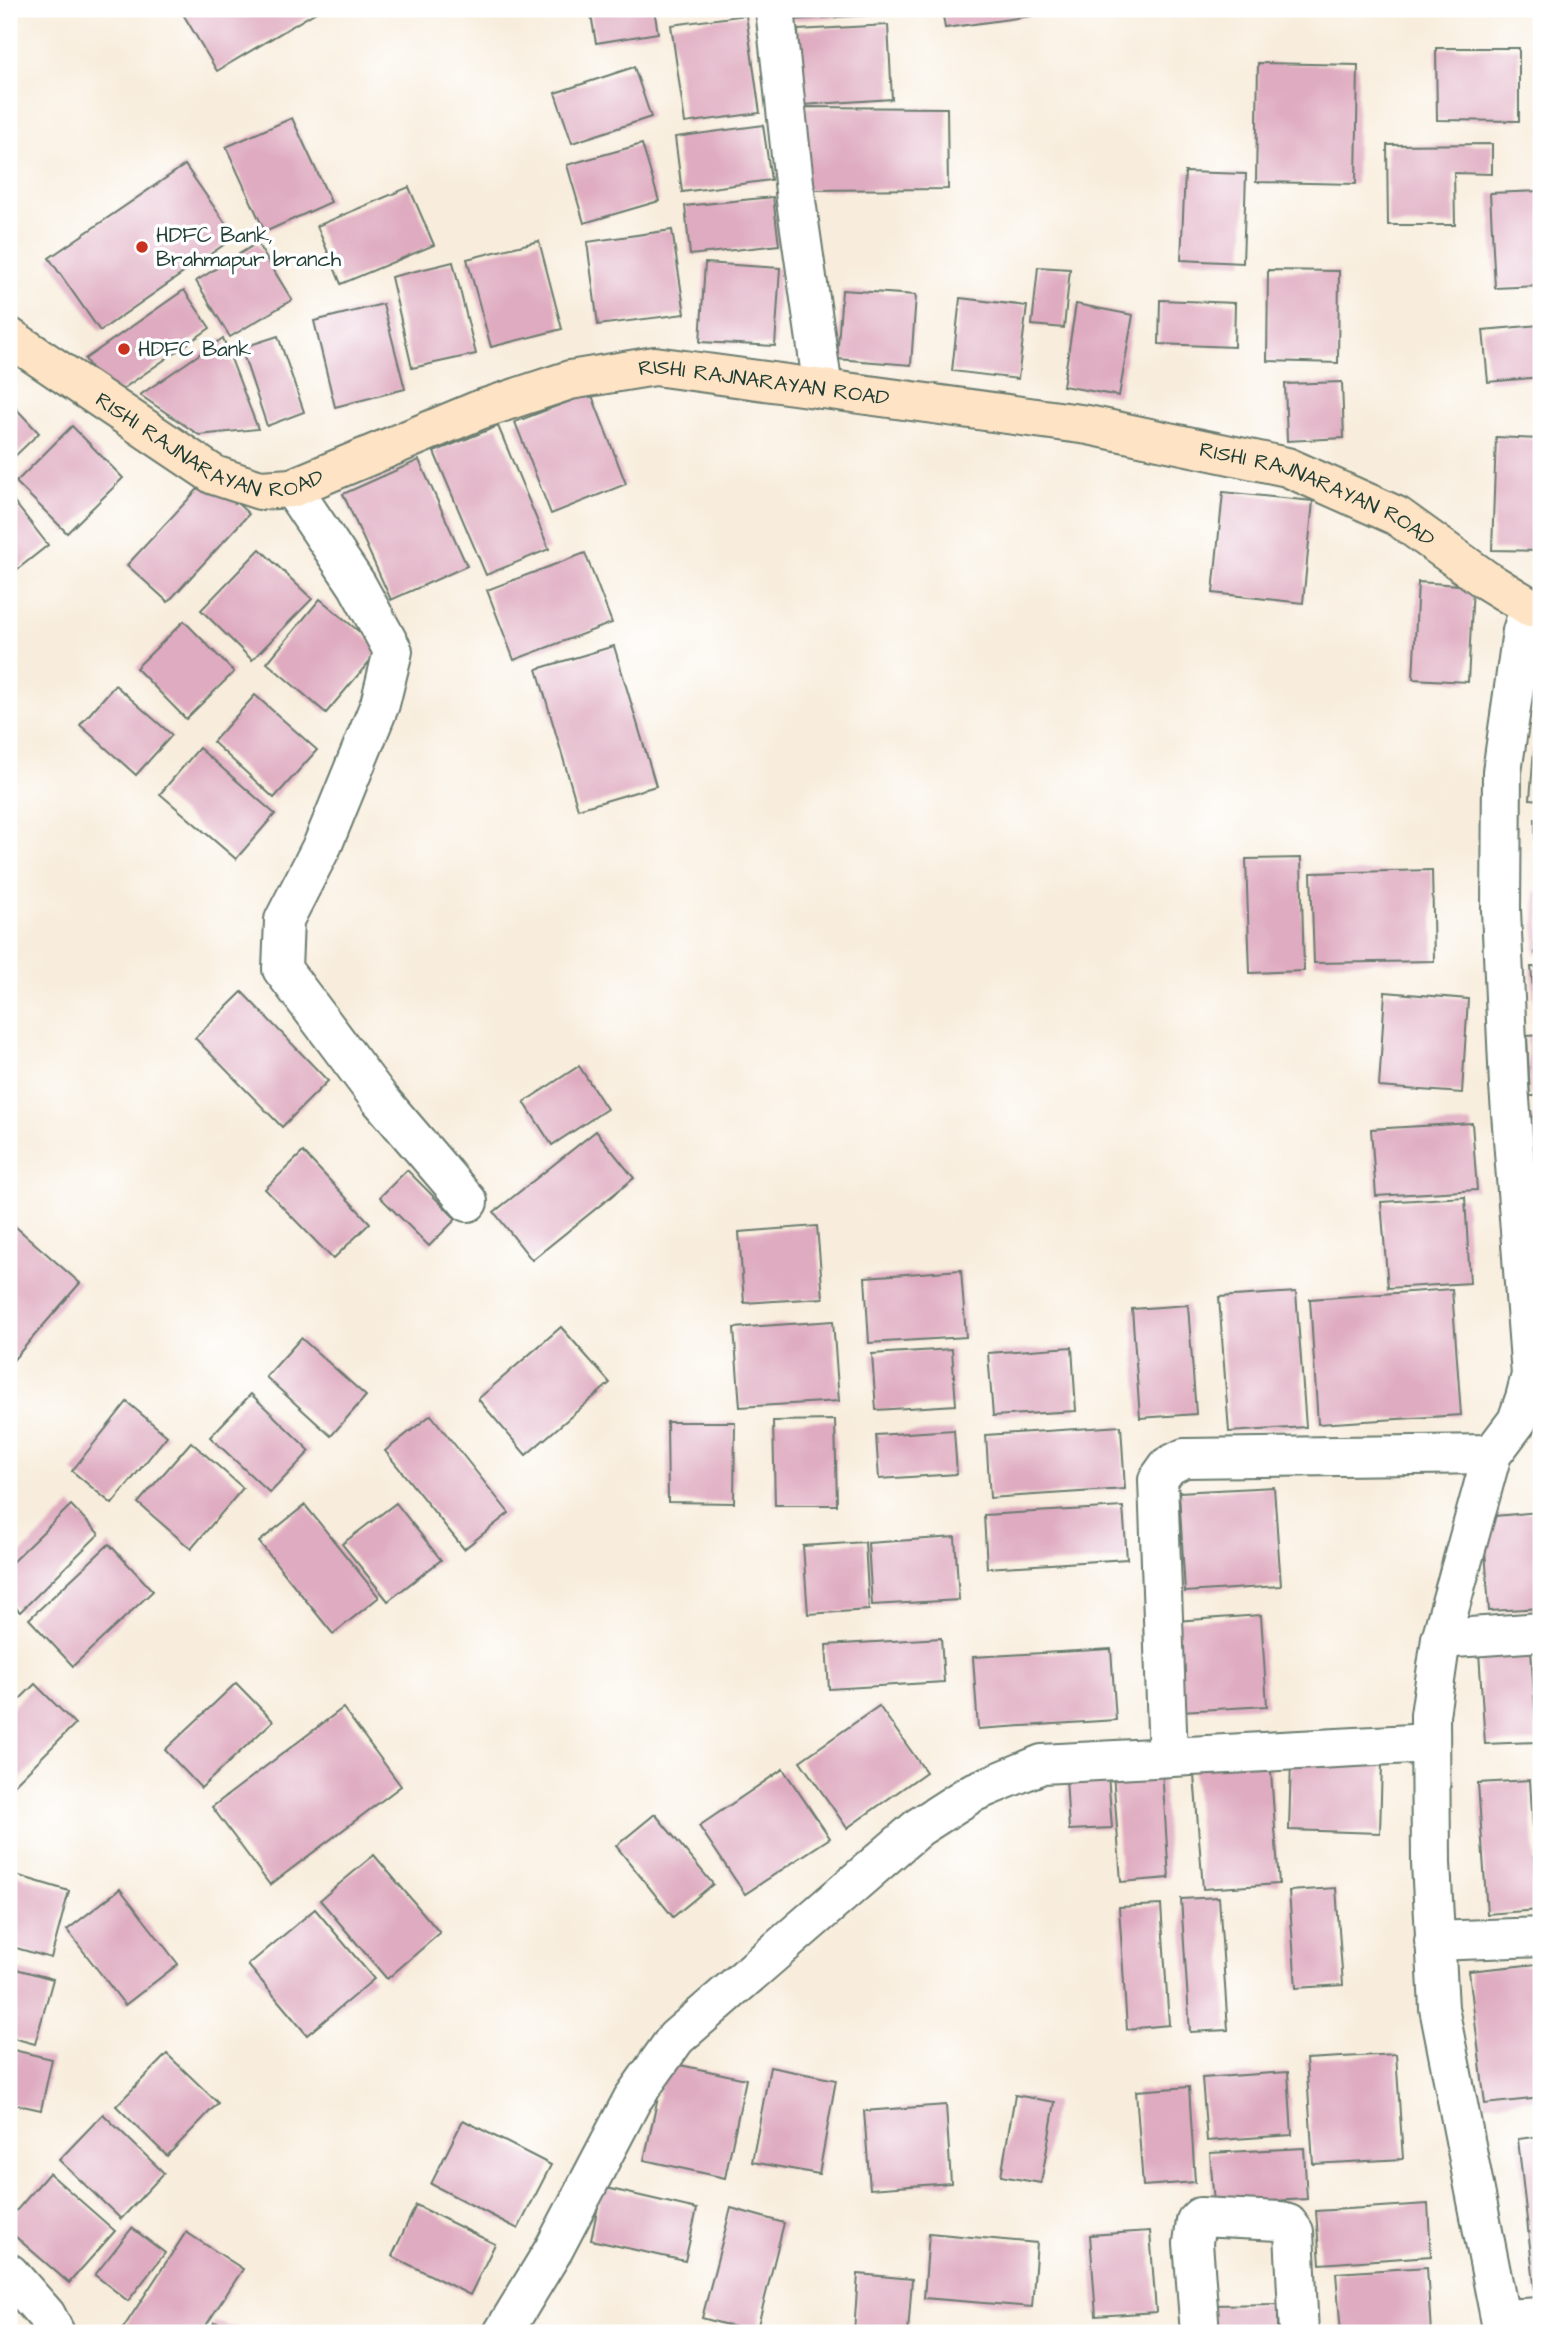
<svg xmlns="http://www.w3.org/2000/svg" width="1550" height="2342" font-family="'Architects Daughter',sans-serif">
	<rect width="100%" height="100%" fill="#fff"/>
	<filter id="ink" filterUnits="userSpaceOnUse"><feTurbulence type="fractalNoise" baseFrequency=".0143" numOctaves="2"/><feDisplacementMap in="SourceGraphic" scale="14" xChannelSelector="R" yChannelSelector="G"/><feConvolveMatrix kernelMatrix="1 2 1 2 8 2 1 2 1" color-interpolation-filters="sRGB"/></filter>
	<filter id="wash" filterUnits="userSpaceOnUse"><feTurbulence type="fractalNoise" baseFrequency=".00686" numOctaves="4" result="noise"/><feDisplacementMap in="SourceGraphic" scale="28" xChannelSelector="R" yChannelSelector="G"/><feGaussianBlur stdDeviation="1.57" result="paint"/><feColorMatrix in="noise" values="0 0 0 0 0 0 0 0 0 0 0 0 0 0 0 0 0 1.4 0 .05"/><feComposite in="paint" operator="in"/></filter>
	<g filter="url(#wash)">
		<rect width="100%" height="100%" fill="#f8eddc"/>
		<g id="blocks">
			<!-- building -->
			<g fill="#dfabc0">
				<path d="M180 9H321L217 71Z"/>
				<path d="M590 9H654L658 33 596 43Z"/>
				<path d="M792 9H899V13L793 20Z"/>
				<path d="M942 9H1030L1031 16 945 28Z"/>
				<path d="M746 15 760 113 685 123 671 25Z"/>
				<path d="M888 25 892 99 802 105 798 30Z"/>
				<path d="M1436 48H1519V121L1437 120Z"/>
				<path d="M1258 63 1358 65 1356 184 1256 182Z"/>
				<path d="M634 67 651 117 572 143 555 93Z"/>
				<path d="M802 107 947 108 948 189 803 190Z"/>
				<path d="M292 118 331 202 265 232 226 147Z"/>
				<path d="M763 125 771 180 682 192 675 137Z"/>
				<path d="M642 144 659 201 584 223 567 165Z"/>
				<path d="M1492 144V174L1454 173 1455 225H1388L1387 145Z"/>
				<path d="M185 165 235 237 100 331 49 258Z"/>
				<path d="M1185 172 1246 174 1243 263 1181 260Z"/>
				<path d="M409 187 434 245 341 284 317 226Z"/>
				<path d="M1541 191V286L1495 288 1490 193Z"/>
				<path d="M773 197 779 245 690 255 685 206Z"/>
				<path d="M672 230 685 314 598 325 587 242Z"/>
				<path d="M539 241 562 329 491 347 467 259Z"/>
				<path d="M257 243 292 300 230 337 196 281Z"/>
				<path d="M453 262 476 354 412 368 391 277Z"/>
				<path d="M705 263 780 268 775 346 700 342Z"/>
				<path d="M1038 267 1070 269 1064 328 1032 325Z"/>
				<path d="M1268 270 1339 271 1338 363 1267 361Z"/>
				<path d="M184 290 210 328 111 397 85 359Z"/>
				<path d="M842 290 916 295 911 365 837 359Z"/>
				<path d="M960 298 1027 306 1018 379 952 371Z"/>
				<path d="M1160 300 1235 303 1234 347 1159 344Z"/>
				<path d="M383 304 405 389 335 407 314 321Z"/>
				<path d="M1076 304 1133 315 1119 396 1063 386Z"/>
				<path d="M1540 325 1541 377 1488 382 1483 330Z"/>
				<path d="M278 336 304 412 267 426 241 348Z"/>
				<path d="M223 338 258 429 199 435 140 395Z"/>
				<path d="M1342 382 1344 438 1287 441 1285 384Z"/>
				<path d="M591 393 626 484 551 514 515 422Z"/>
				<path d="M9 401 39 433 9 462Z"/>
				<path d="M72 426 123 478 67 533 16 482Z"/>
				<path d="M498 426 549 549 486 575 434 452Z"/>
				<path d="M1496 437 1541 439V551L1492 550Z"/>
				<path d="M419 460 467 566 391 600 343 494Z"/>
				<path d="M209 477 249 514 168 602 127 565Z"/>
				<path d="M1223 492 1313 501 1303 603 1213 593Z"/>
				<path d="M9 495 48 545 9 576Z"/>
				<path d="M260 549 312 599 252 660 201 610Z"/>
				<path d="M585 553 612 623 514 660 487 590Z"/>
				<path d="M1418 582 1473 586 1468 682 1413 679Z"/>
				<path d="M320 599 380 649 326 713 267 663Z"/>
				<path d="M184 621 234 672 186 719 136 668Z"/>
				<path d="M614 646 656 786 578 809 537 669Z"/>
				<path d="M115 685 172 735 136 775 80 725Z"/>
				<path d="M255 695 317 750 274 798 213 742Z"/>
				<path d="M1536 725H1541V800L1530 799Z"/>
				<path d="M199 748 275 814 236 859 160 794Z"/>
				<path d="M1535 819H1541V876H1536Z"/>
				<path d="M1301 858 1304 971 1250 973 1246 859Z"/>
				<path d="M1432 870 1434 961 1314 963 1311 873Z"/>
				<rect x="1535" y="891" width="6" height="63"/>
				<path d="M1531 967H1541V1022H1536Z"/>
				<path d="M242 992 328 1081 282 1127 195 1038Z"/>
				<path d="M1385 992 1468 999 1462 1093 1379 1087Z"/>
				<path d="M1541 1035V1096H1530L1527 1036Z"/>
				<path d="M579 1066 607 1109 552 1145 524 1102Z"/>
				<path d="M1541 1116V1176H1530L1526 1117Z"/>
				<path d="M1472 1123 1477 1190 1376 1196 1371 1129Z"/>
				<path d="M596 1131 634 1178 532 1260 494 1212Z"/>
				<path d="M303 1152 370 1223 333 1259 265 1189Z"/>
				<path d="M407 1170 456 1219 429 1246 380 1197Z"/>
				<path d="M1465 1197 1470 1283 1388 1288 1381 1202Z"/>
				<path d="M9 1221 80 1283 9 1365Z"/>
				<path d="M817 1226 823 1298 744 1303 739 1232Z"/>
				<path d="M961 1270 966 1337 869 1343 865 1277Z"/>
				<path d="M1452 1289 1461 1415 1318 1424 1310 1299Z"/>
				<path d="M1296 1292 1306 1427 1229 1432 1219 1297Z"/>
				<path d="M1188 1305 1196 1414 1140 1418 1132 1309Z"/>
				<path d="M833 1321 839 1401 740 1407 734 1328Z"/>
				<path d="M561 1327 610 1383 526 1455 478 1399Z"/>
				<path d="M301 1338 366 1396 331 1436 266 1377Z"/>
				<path d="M1072 1347 1076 1411 993 1416 988 1353Z"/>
				<path d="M952 1349 956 1405 876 1410 872 1354Z"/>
				<path d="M251 1394 310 1451 270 1493 210 1437Z"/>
				<path d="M127 1402 167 1436 112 1504 72 1471Z"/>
				<path d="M431 1415 509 1513 464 1549 385 1451Z"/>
				<path d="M835 1420 837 1505H775L773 1421Z"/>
				<path d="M667 1422H735L734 1503 668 1502Z"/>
				<path d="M1121 1426 1125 1489 990 1498 986 1435Z"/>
				<path d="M954 1430 957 1474 879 1479 876 1435Z"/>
				<path d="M191 1442 243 1488 191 1549 138 1503Z"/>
				<path d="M1274 1487 1281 1586 1185 1592 1179 1492Z"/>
				<path d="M396 1503 441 1560 388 1601 342 1544Z"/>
				<path d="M71 1505 99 1534 20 1612 9 1601V1565Z"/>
				<path d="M305 1505 379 1597 333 1634 259 1542Z"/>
				<path d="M1123 1507 1127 1559 987 1568 984 1515Z"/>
				<path d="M1539 1512 1541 1608 1489 1611 1483 1517Z"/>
				<path d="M955 1537 959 1600 872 1605 868 1543Z"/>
				<path d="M865 1542 869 1610 808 1614 803 1546Z"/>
				<path d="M109 1544 153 1591 73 1666 29 1619Z"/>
				<path d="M1261 1615 1267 1706 1181 1711 1175 1621Z"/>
				<path d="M941 1638 944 1682 829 1689 826 1645Z"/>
				<path d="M1111 1649 1116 1720 978 1729 973 1657Z"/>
				<path d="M1531 1649 1537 1742 1485 1744 1479 1652Z"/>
				<path d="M236 1683 273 1721 201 1788 165 1750Z"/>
				<path d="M35 1684 75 1724 9 1790V1710Z"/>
				<path d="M879 1706 926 1772 847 1828 800 1761Z"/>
				<path d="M343 1708 401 1786 270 1885 212 1807Z"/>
				<path d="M1270 1758 1279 1884 1203 1889 1193 1762Z"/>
				<path d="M1291 1760 1382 1763 1380 1833 1289 1830Z"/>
				<path d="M783 1769 830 1838 745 1894 699 1826Z"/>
				<path d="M1162 1769 1169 1878 1121 1882 1113 1773Z"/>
				<path d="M1108 1774 1112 1828 1069 1830 1066 1777Z"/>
				<path d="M1530 1780 1538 1910 1487 1914 1478 1783Z"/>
				<path d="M655 1814 713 1884 673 1917 616 1846Z"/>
				<path d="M374 1855 440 1933 387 1979 320 1900Z"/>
				<path d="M9 1873 69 1891 51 1958 9 1946Z"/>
				<path d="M1336 1888 1343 1985 1296 1988 1289 1891Z"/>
				<path d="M120 1889 178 1964 125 2005 67 1930Z"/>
				<path d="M1219 1897 1228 2030 1190 2032 1181 1899Z"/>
				<path d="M1161 1905 1169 2025 1127 2029 1119 1907Z"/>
				<path d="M315 1909 374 1979 307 2035 248 1965Z"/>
				<path d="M1537 1964 1541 1997V2098L1485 2104 1469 1971Z"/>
				<path d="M9 1967 53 1979 35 2044 9 2037Z"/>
				<path d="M9 2049 52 2059 41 2110 9 2103Z"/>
				<path d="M167 2054 218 2103 167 2156 116 2106Z"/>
				<path d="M1396 2054 1403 2159 1313 2164 1306 2059Z"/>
				<path d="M666 2062 746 2079 725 2178 644 2160Z"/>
				<path d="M770 2067 836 2080 819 2174 752 2162Z"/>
				<path d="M1288 2072 1292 2135 1207 2141 1202 2078Z"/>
				<path d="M1189 2087 1195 2182 1143 2186 1136 2091Z"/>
				<path d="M1015 2095 1055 2102 1041 2183 1001 2176Z"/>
				<path d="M946 2105 951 2183 870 2189 864 2111Z"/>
				<path d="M103 2114 164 2173 121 2219 59 2160Z"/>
				<path d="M463 2120 551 2165 518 2229 431 2184Z"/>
				<path d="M1541 2136V2292H1535L1518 2139Z"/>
				<path d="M1304 2148 1307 2199 1214 2204 1210 2153Z"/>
				<path d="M49 2173 115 2231 69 2283 9 2231V2219Z"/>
				<path d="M602 2187 697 2209 685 2261 591 2240Z"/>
				<path d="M1428 2204 1431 2256 1320 2264 1316 2211Z"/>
				<path d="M416 2205 495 2244 470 2295 392 2256Z"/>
				<path d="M731 2208 784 2223 756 2333 702 2318Z"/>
				<path d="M132 2228 165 2253 128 2301 95 2275Z"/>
				<path d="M1150 2231 1156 2312 1096 2316 1090 2235Z"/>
				<path d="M186 2232 243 2269 201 2333H120Z"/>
				<path d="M929 2233 1037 2243 1032 2307 924 2298Z"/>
				<path d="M1427 2267 1431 2333H1341L1336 2273Z"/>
				<path d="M858 2274 912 2279 908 2333H854Z"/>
				<path d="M1278 2304V2333H1210L1209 2305Z"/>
				<path d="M214 2322 254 2332V2333H211Z"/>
			</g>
		</g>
	</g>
	<g filter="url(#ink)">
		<use href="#blocks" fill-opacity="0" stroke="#6b7b6f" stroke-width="2"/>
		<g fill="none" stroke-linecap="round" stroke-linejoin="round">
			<defs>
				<g id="minor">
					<path d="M775 9 796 201 823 389"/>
					<path d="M292 488 357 585 393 651 380 704 323 844 284 920 282 969 379 1098 468 1202"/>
					<path d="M1441 1639 1541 1632"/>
					<path d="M1168 1757 1158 1480 1168 1466 1184 1458 1492 1454"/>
					<path d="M1434 1941 1541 1937"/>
					<path d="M9 2273 46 2315 55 2333"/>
					<path d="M1502 2319 1541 2317"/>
					<path d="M503 2333 554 2249 632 2100 676 2038 919 1827 972 1793 1042 1764 1430 1743"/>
					<path d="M1200 2333 1193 2243 1196 2221 1200 2217 1279 2221 1288 2224 1294 2232 1299 2333"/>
					<path d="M1503 2333 1439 2008 1431 1863 1430 1715 1441 1639 1492 1454 1517 1421 1525 1398 1531 1375 1509 1086 1501 910 1502 772 1522 631 1530 607"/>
				</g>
				<g id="secondary">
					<path id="s1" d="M9 337 214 475 260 490 292 488 479 410 570 380 655 366 1088 425 1287 467 1397 516 1486 580 1530 607 1541 608"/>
				</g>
			</defs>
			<!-- minor casing -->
			<use href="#minor" stroke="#6b7b6f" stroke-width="42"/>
			<!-- secondary casing -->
			<use href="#secondary" stroke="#6b7b6f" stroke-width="42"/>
			<!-- minor -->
			<use href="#minor" stroke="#fff" stroke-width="38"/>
			<!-- secondary -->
			<use href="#secondary" stroke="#fee4c5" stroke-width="38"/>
		</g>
	</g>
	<!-- markers -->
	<g fill="#c8321e" stroke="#fff" stroke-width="2.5">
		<circle cx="142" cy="247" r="7"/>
		<circle cx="124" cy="349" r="7"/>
	</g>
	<g text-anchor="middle" stroke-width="7" stroke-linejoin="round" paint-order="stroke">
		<!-- poi labels -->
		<g font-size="21" fill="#1f3d34" stroke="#fff" text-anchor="start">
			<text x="156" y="242">HDFC Bank,<tspan x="156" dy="24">Brahmapur branch</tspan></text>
			<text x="138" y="356">HDFC Bank</text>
		</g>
		<!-- street labels -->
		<g font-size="21" fill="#1f3d34" stroke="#fff">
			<text dy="7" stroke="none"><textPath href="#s1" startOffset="822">RISHI RAJNARAYAN ROAD</textPath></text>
			<text dy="7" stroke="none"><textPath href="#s1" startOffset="234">RISHI RAJNARAYAN ROAD</textPath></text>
			<text dy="7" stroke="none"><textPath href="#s1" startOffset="1390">RISHI RAJNARAYAN ROAD</textPath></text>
		</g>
	</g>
	<!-- margin -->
	<rect width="1550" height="2342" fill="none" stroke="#fff" stroke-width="35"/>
</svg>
